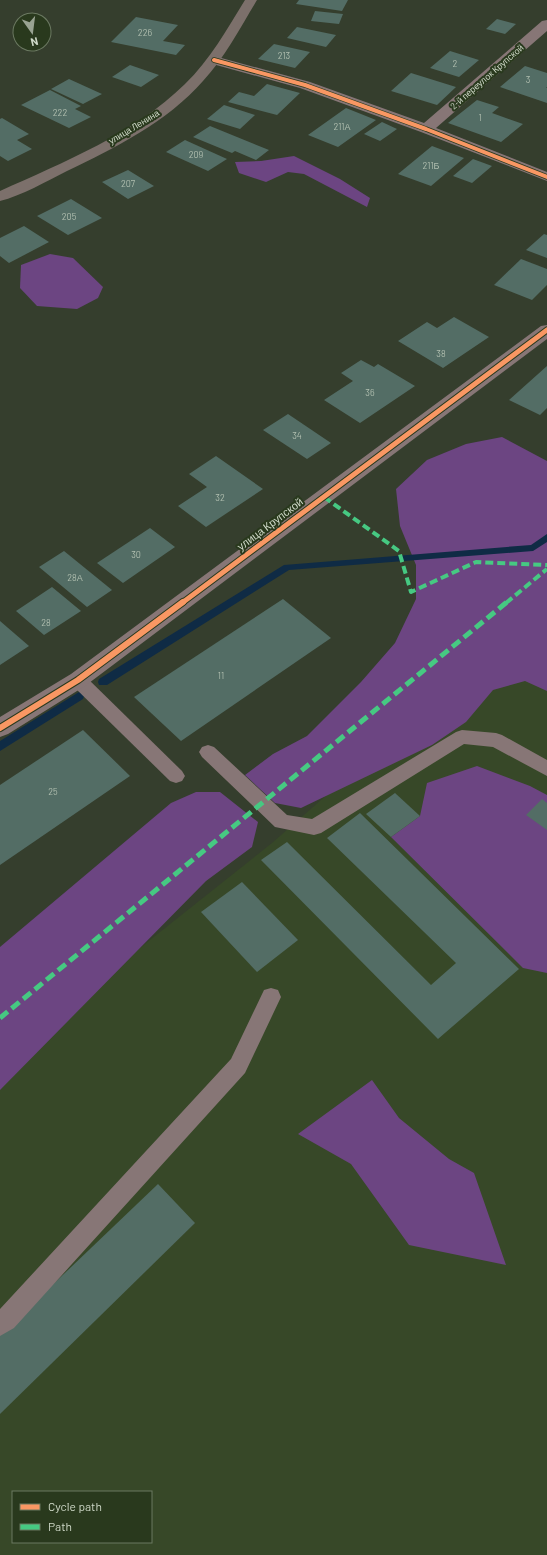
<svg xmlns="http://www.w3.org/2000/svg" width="547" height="1555" font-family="Barlow,sans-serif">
	<rect width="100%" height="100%" fill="#353e2d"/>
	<!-- built -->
	<path fill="#374828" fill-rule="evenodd" d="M547 602V1555H0V1078L72 1002 272 843ZM13 1492H151V1542H13Z"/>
	<!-- green -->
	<g fill="#6c4582">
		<path d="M294 156 340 179 370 198 367 207 304 174 288 172 266 182 239 173 235 162 261 161Z"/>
		<path d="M50 254 73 258 103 287 98 298 77 309 37 306 20 288 21 265Z"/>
		<path d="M502 437 547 461V691L525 681 493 690 466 722 432 745 301 808 275 803 245 775 273 754 307 736 361 682 395 643 416 599V565L400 526 396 489 427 460 466 444Z"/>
		<path d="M477 766 530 786 547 795V973L523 968 391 837 420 816 427 783Z"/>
		<path d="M196 792H220L258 822 252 847 206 881 0 1090V947L171 803Z"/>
		<path d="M372 1080 399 1118 449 1159 474 1173 506 1265 409 1245 351 1164 298 1134Z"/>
	</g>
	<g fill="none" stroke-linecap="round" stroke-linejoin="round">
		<!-- stream -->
		<g fill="#0f2b45" fill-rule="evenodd">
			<path d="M547 534V542L533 551 289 570 107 685H99L98 682 99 679 284 565 531 545Z"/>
			<path d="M79 692 83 693 84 696 83 699 0 751V741Z"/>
		</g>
	</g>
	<!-- building -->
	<g fill="#536d65">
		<path d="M299 0H348L342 11 296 4Z"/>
		<path d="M315 11 343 14 339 24 311 21Z"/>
		<path d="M136 17 178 25 163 41 185 45 176 55 111 42Z"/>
		<path d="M497 19 516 24 505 34 486 29Z"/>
		<path d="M297 27 336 35 326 47 287 38Z"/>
		<path d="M274 44 310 52 295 68 258 59Z"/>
		<path d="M450 51 479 60 459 77 430 68Z"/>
		<path d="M130 65 159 75 141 87 112 77Z"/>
		<path d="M525 66 547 73V87L546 88H547V103L500 87Z"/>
		<path d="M411 73 456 87 437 105 391 91Z"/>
		<path d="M69 79 102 94 83 104 51 89Z"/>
		<path d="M267 84 300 93 277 115 228 102 239 92 254 96Z"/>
		<path d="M50 90 81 106 75 109 91 117 69 128 21 105Z"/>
		<path d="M477 100 499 107 492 113 523 124 501 142 448 123Z"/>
		<path d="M224 105 255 115 240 129 207 119Z"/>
		<path d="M346 108 376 120 338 147 308 135Z"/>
		<path d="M2 118 29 134 17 140 32 149 8 161 0 156V119Z"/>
		<path d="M382 122 397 129 380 141 364 134Z"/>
		<path d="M210 126 269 150 256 160 235 151 232 153 193 137Z"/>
		<path d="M185 140 227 159 208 171 166 152Z"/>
		<path d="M432 146 464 158 431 186 398 174Z"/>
		<path d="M473 159 492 166 472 183 453 176Z"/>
		<path d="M128 170 154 186 128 199 102 182Z"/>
		<path d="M71 199 102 218 68 235 37 216Z"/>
		<path d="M24 226 49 242 9 263 0 256V238Z"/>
		<path d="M544 234 547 235V258L526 250Z"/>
		<path d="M521 259 547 269V285L532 300 494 285Z"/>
		<path d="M454 317 489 337 443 368 398 341 427 322 437 328Z"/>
		<path d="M361 360 374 367 378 364 415 386 360 423 324 400 353 381 341 373Z"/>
		<path d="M547 366V408L540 415 509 400Z"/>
		<path d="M288 414 331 443 307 459 263 430Z"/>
		<path d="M216 456 263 489 206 527 178 506 207 487 189 474Z"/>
		<path d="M150 528 175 547 123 583 97 563Z"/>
		<path d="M64 551 112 590 87 607 39 567Z"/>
		<path d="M52 587 81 611 44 635 16 611Z"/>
		<path d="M283 599 331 638 181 741 134 697Z"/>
		<path d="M0 621 29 646 0 665Z"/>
		<path d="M83 730 130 776 0 865V785Z"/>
		<path d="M395 793 420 816 391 837 366 814Z"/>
		<path d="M542 799 547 803V830L526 815Z"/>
		<path d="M360 813 519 969 438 1039 261 860 287 842 431 985 456 963 327 838Z"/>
		<path d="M242 882 298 940 257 972 201 912Z"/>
		<path d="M158 1184 195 1223 0 1414V1335Z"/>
	</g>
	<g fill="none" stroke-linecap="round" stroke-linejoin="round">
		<!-- lane -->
		<g fill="#877676" fill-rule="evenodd">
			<path d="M78 673 84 675 182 771 185 776 182 781 176 783 170 781 72 685 69 680 72 675Z"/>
			<path d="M462 730 496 733 502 735 547 760V776L493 747 464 744 321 833 314 835 275 827 202 757 199 752 202 747 208 745 214 747 287 815 312 819 456 732Z"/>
			<path d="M271 988 278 990 281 997 245 1073 14 1328 0 1336V1309L231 1059 264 990Z"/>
		</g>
		<!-- street -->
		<g fill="#877676" fill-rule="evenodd">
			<path d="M547 20V31L436 128 547 172V181L421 132 300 88 209 63 207 60 209 57 214 56 310 82 424 123 542 21Z"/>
			<path d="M547 325V339L85 686 8 734 0 737V717L71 674 541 326Z"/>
		</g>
		<!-- secondary -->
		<path fill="#7c706b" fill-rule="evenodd" d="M245 0H257C240 28 225 57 203 81 167 122 115 148 67 171 47 181 21 196 0 201V191C64 162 134 134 185 84 210 60 227 29 245 0Z"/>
		<!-- quiet-far1 -->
		<g stroke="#46c982" stroke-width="4" stroke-dasharray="8 4" stroke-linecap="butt">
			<path d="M324 497 399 551 411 592 476 562 547 565"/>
			<path d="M506 603 547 569"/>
		</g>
		<!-- quiet -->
		<path stroke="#46c982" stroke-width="5" stroke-dasharray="10 5" stroke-linecap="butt" d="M0 1018 507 602"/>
		<defs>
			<path id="cycleway-far2" d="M214 60 305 85 426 129 547 177"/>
			<path id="cycleway-far1" d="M182 603 547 330"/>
			<path id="cycleway" d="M0 728 78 680 183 602"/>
		</defs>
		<!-- cycleway-far2 casing -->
		<use href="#cycleway-far2" stroke="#29391d" stroke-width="5.5"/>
		<!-- cycleway-far1 casing -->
		<use href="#cycleway-far1" stroke="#29391d" stroke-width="7"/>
		<!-- cycleway casing -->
		<use href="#cycleway" stroke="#29391d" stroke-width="8"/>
		<!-- cycleway-far2 -->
		<use href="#cycleway-far2" stroke="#f99763" stroke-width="4"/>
		<!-- cycleway-far1 -->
		<use href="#cycleway-far1" stroke="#f99763" stroke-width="5"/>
		<!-- cycleway -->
		<use href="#cycleway" stroke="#f99763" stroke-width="6"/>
	</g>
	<g text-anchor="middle" stroke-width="4" stroke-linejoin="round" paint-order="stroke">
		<!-- number labels -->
		<g font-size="9" fill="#b0beaf">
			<text x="145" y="36">226</text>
			<text x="284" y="59">213</text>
			<text x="455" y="67">2</text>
			<text x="528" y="83">3</text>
			<text x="60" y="116">222</text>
			<text x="480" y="121">1</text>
			<text x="342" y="130">211А</text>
			<text x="196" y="158">209</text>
			<text x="431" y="169">211Б</text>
			<text x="128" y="187">207</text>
			<text x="69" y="220">205</text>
			<text x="441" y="357">38</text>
			<text x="370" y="396">36</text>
			<text x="297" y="439">34</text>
			<text x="220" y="501">32</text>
			<text x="136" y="558">30</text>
			<text x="75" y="581">28А</text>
			<text x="46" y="626">28</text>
			<text x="221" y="679">11</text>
			<text x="53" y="795">25</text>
		</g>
		<!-- far-street labels -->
		<g font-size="9" fill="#cfd9c8" stroke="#29391d">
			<text transform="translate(487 77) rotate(-41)" y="3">2-й переулок Крупской</text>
			<text transform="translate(134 127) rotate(-31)" y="3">улица Ленина</text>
		</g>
		<!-- street labels -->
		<g font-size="11" fill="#cfd9c8" stroke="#29391d">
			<text transform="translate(270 524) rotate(-37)" y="4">улица Крупской</text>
		</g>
	</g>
	<!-- legend -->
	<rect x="12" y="1491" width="140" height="52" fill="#29391d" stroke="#6b7961"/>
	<rect x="20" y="1504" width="20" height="6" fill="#f99763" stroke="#6b7961"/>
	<text x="48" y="1511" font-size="12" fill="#cfd9c8">Cycle path</text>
	<rect x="20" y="1524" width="20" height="6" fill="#46c982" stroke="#6b7961"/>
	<text x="48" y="1531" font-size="12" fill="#cfd9c8">Path</text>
	<!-- north arrow -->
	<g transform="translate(32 32) rotate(166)"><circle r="19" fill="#29391d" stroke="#6b7961"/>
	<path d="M0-3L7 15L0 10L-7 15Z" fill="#99a392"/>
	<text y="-6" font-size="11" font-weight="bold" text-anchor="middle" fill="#cfd9c8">N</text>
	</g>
</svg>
